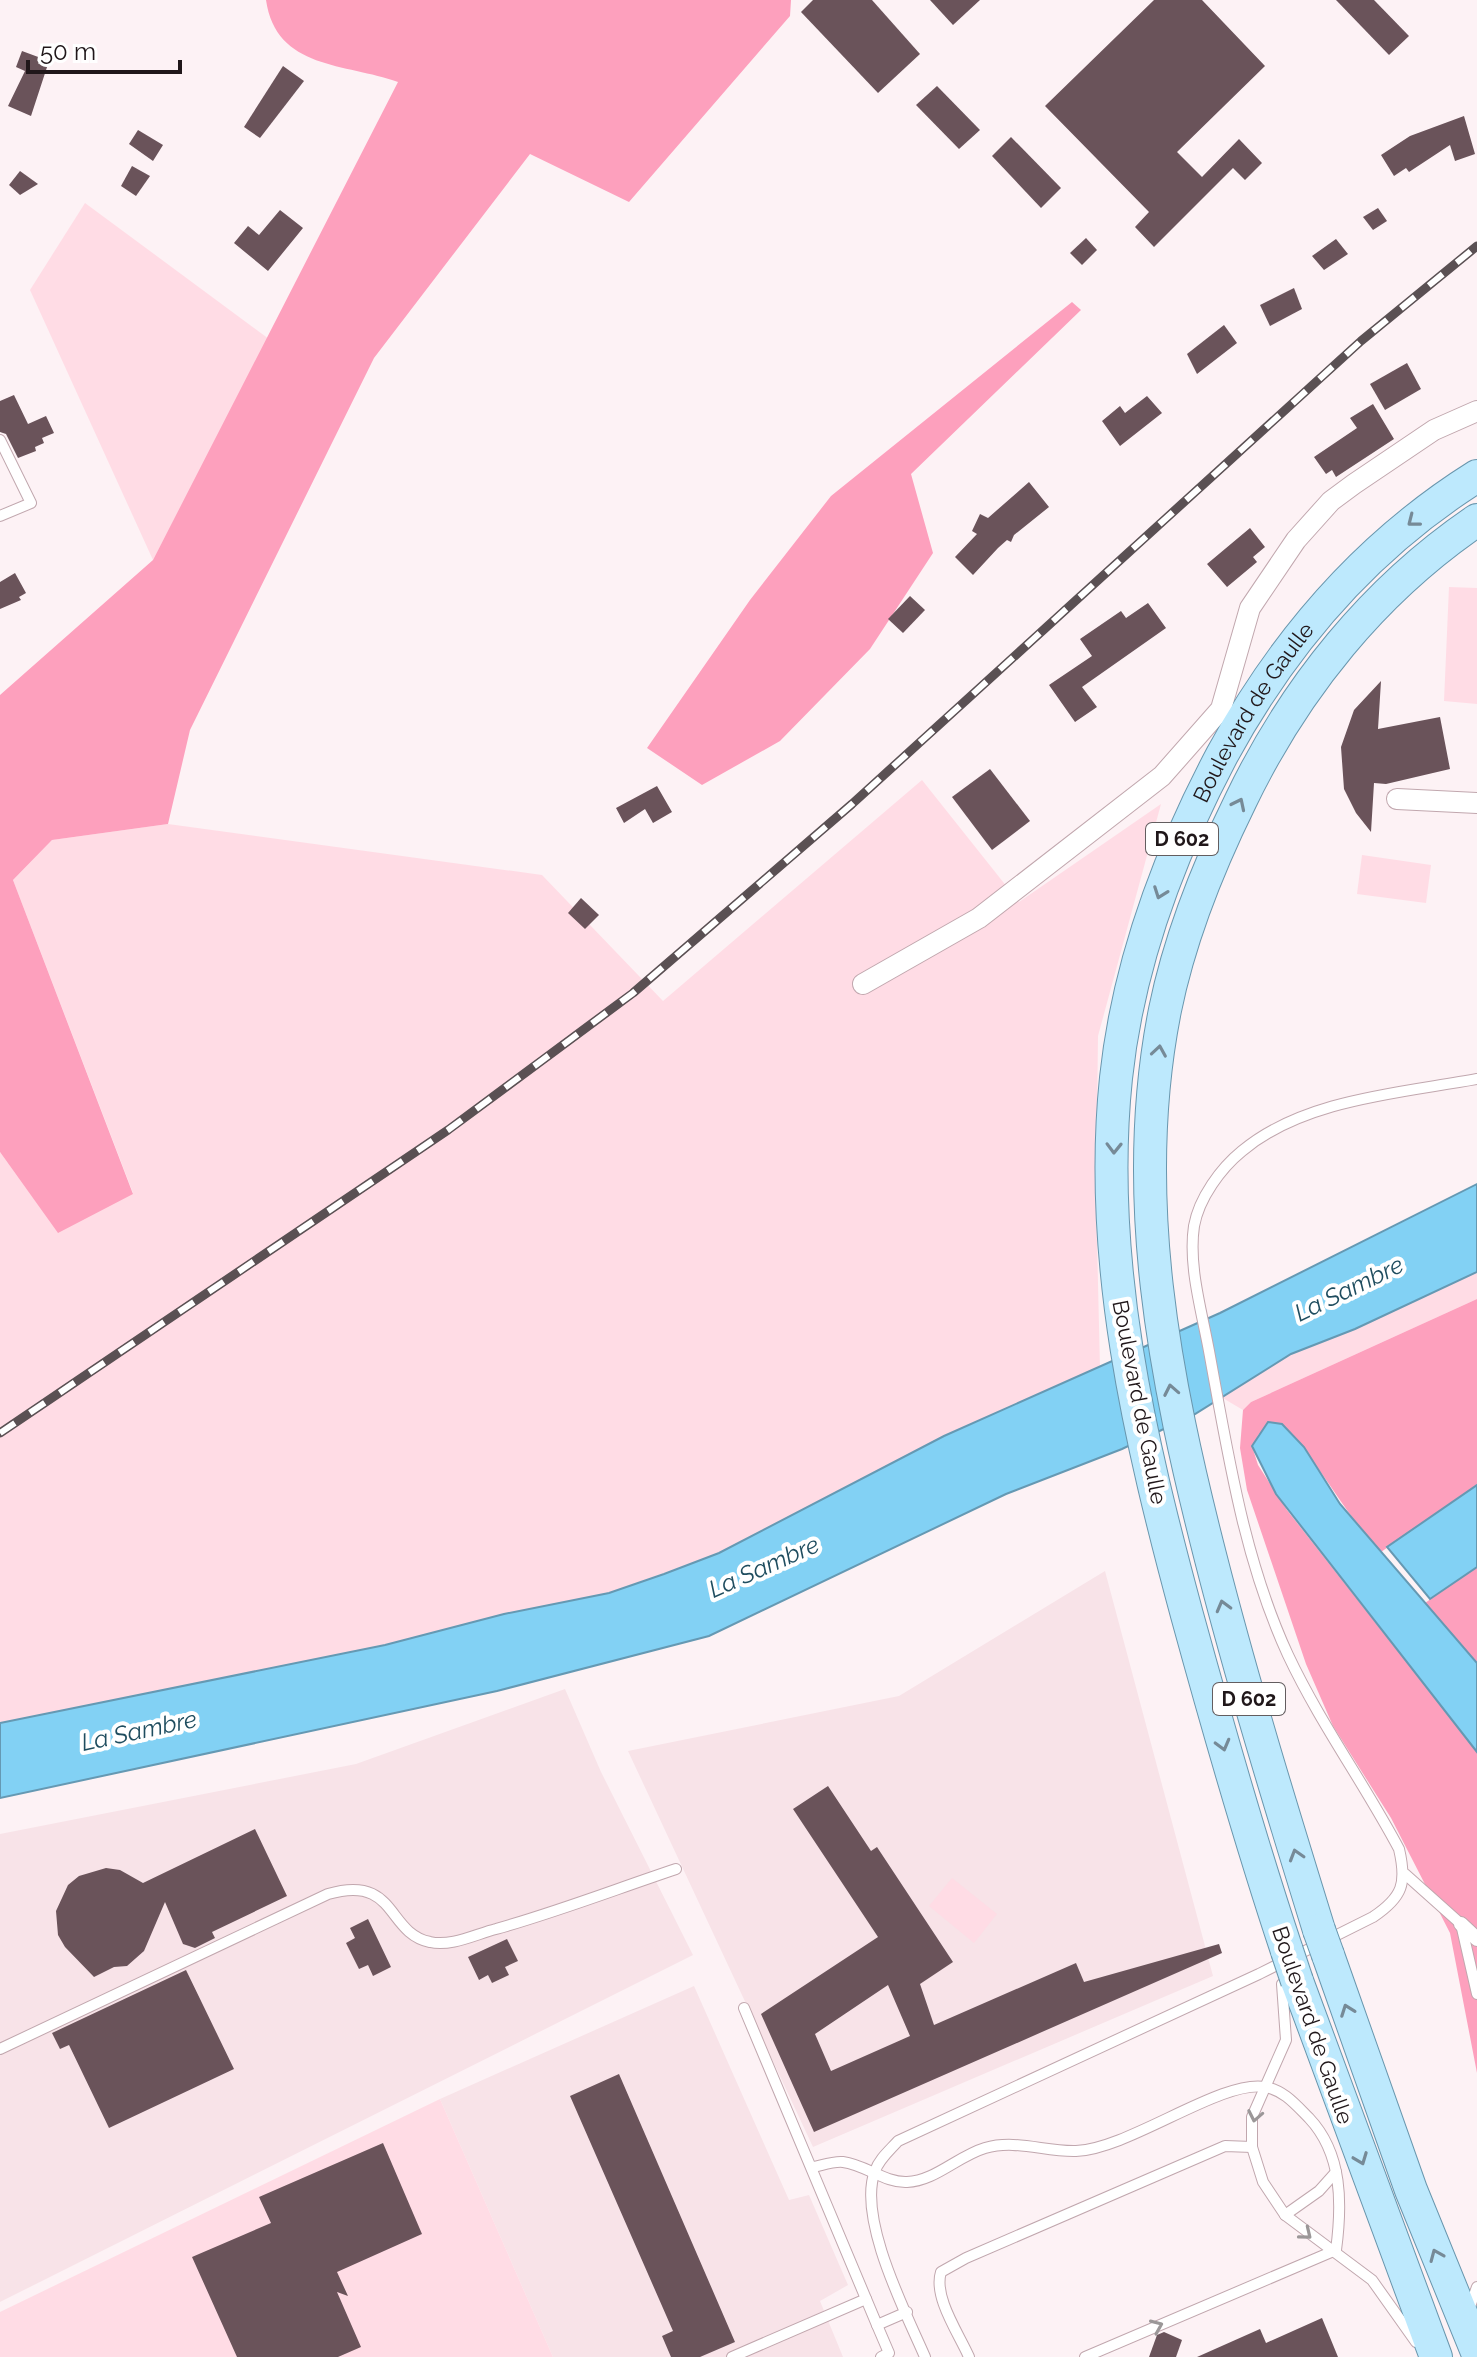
<svg xmlns="http://www.w3.org/2000/svg" width="1477" height="2357" font-family="Raleway,sans-serif">
	<rect width="100%" height="100%" fill="#fdf2f5"/>
	<!-- built -->
	<g fill="#f8e3e8">
		<path d="M1105 1571 1213 1976 813 2147 628 1751 899 1696Z"/>
		<path d="M565 1689 601 1772 693 1955 0 2302V1834L356 1764Z"/>
		<path d="M694 1986 789 2200 809 2195 848 2285 820 2301 843 2357H553L440 2099Z"/>
	</g>
	<!-- green -->
	<g fill="#ffdce5">
		<path d="M85 203 269 339 153 560 30 290Z"/>
		<path d="M1449 587 1477 588V704L1444 701Z"/>
		<path d="M922 780 1019 902 1161 804 1098 1036 1096 1199 1100 1368 944 1436 719 1553 609 1593 504 1614 385 1645 0 1723V1152L58 1232 133 1193 13 880 52 840 168 824 542 875 663 1001Z"/>
		<path d="M1362 855 1431 865 1426 903 1357 894Z"/>
		<path d="M1477 1272V1299L1251 1402 1243 1410 1221 1397 1291 1354 1355 1329Z"/>
		<path d="M952 1878 997 1914 974 1943 929 1906Z"/>
		<path d="M440 2099 553 2357H0V2312Z"/>
	</g>
	<!-- forest -->
	<g fill="#fda0bd">
		<path d="M266 0H791L790 16 629 202 530 154 374 358 190 730 168 824 52 840 13 880 133 1194 58 1233 0 1152V695L153 560 398 82C346 63 276 70 266 0Z"/>
		<path d="M1072 302 1081 310 911 474 933 553 870 649 780 741 702 785 647 748 750 600 831 496Z"/>
		<path d="M1477 1299V1485L1381 1552C1345 1515 1320 1463 1282 1424L1258 1435 1257 1442 1252 1446 1258 1465 1287 1510 1477 1752V2073L1450 1933 1391 1818 1333 1726 1306 1664 1247 1490 1240 1448 1243 1410 1251 1402Z"/>
		<path d="M1477 1567V1663L1425 1603Z"/>
	</g>
	<!-- water -->
	<g fill="#82d1f4" stroke="#6599b3" stroke-width="2">
		<path d="M1477 1184V1272L1355 1329 1291 1354 1195 1414 1122 1449 1006 1494 709 1636 497 1691 0 1798V1723L385 1645 504 1614 609 1593 664 1574 719 1553 944 1436 1220 1313Z"/>
		<path d="M1268 1422 1282 1424 1304 1447 1340 1504 1477 1663V1752L1276 1494 1252 1446Z"/>
		<path d="M1477 1485V1567L1430 1599 1387 1547Z"/>
	</g>
	<!-- building -->
	<g fill="#6a535a" fill-rule="evenodd">
		<path d="M813 0H872L920 54 878 93 801 12Z"/>
		<path d="M930 0H980L953 25Z"/>
		<path d="M1154 0H1202L1265 66 1177 152 1202 177 1239 139 1262 163 1245 180 1233 168 1154 247 1135 227 1149 212 1045 106Z"/>
		<path d="M1336 0H1374L1409 36 1389 55Z"/>
		<path d="M22 51 49 61 31 116 8 106 25 71 16 67Z"/>
		<path d="M283 66 304 81 260 138 244 127Z"/>
		<path d="M937 86 980 130 959 149 916 105Z"/>
		<path d="M1464 116 1475 154 1455 161 1450 145 1409 172 1406 168 1394 176 1381 155 1410 136Z"/>
		<path d="M138 130 163 145 153 161 129 144Z"/>
		<path d="M1011 137 1061 188 1041 208 992 156Z"/>
		<path d="M132 166 150 176 136 196 121 186Z"/>
		<path d="M20 171 38 184 20 195 9 185Z"/>
		<path d="M1378 208 1387 221 1373 230 1363 217Z"/>
		<path d="M280 210 303 228 268 271 234 243 248 226 259 235Z"/>
		<path d="M1086 238 1097 250 1082 265 1070 253Z"/>
		<path d="M1336 239 1348 254 1324 270 1312 256Z"/>
		<path d="M1294 288 1302 309 1270 326 1260 305Z"/>
		<path d="M1224 325 1237 343 1197 374 1187 354Z"/>
		<path d="M1407 363 1421 389 1385 410 1370 384Z"/>
		<path d="M14 395 28 424 46 416 54 433 42 438 44 443 35 447 36 451 18 458 6 434 0 432V401Z"/>
		<path d="M1147 396 1162 413 1120 446 1102 421 1120 406 1125 413Z"/>
		<path d="M1373 404 1394 439 1336 477 1332 470 1326 474 1314 457 1357 428 1350 418Z"/>
		<path d="M1029 482 1049 507 1014 535 1011 542 1007 540 998 548 973 575 955 557 977 534 972 531 980 514 988 518Z"/>
		<path d="M1250 528 1265 547 1253 557 1257 562 1227 587 1207 564Z"/>
		<path d="M15 573 26 593 19 597 21 600 0 609V582Z"/>
		<path d="M910 596 925 610 903 633 888 619Z"/>
		<path d="M1148 603 1166 628 1082 687 1097 707 1075 722 1049 685 1092 656 1080 639 1121 611 1126 618Z"/>
		<path d="M1381 681 1378 729 1440 717 1450 769 1386 784 1374 783 1371 832 1356 813 1344 789 1341 747 1354 710Z"/>
		<path d="M990 769 1030 821 992 850 952 797Z"/>
		<path d="M657 786 672 812 653 823 645 809 624 823 616 808Z"/>
		<path d="M581 898 599 915 585 929 568 913Z"/>
		<path d="M828 1786 871 1851 877 1847 953 1962 920 1984 934 2025 1076 1963 1084 1982 1219 1944 1222 1953 814 2132 761 2014 878 1937 793 1809ZM888 1985 910 2036 831 2071 815 2034Z"/>
		<path d="M255 1829 287 1896 212 1932 215 1938 195 1948 183 1944 165 1902 144 1951 127 1966 114 1967 94 1977 65 1947 58 1935 56 1911 68 1885 79 1876 106 1868 120 1870 143 1883Z"/>
		<path d="M368 1919 391 1967 373 1976 368 1965 359 1969 346 1943 355 1938 350 1928Z"/>
		<path d="M507 1939 518 1961 505 1967 509 1975 492 1983 488 1975 479 1980 468 1957Z"/>
		<path d="M186 1970 234 2069 109 2128 69 2045 60 2049 52 2033Z"/>
		<path d="M619 2074 735 2342 700 2357H671L662 2336 673 2331 570 2096Z"/>
		<path d="M383 2143 422 2234 337 2272 348 2296 337 2292 361 2347 338 2357H237L192 2257 271 2223 259 2197Z"/>
		<path d="M1322 2318 1338 2357H1197L1260 2329 1266 2343Z"/>
		<path d="M1164 2332 1182 2340 1176 2357H1149L1157 2335Z"/>
	</g>
	<g fill="none" stroke-linecap="round" stroke-linejoin="round">
		<defs>
			<g id="service">
				<path d="M0 440 31 503 0 516"/>
				<path d="M1405 1874 1461 1924 1477 1994"/>
				<path d="M1282 1984 1286 2040 1252 2117V2147L1263 2182 1285 2215 1372 2280 1416 2342"/>
				<path d="M744 2008 877 2325 907 2312"/>
				<path d="M0 2049 328 1894C397 1874 386 1933 430 1942 451 1947 476 1934 496 1929 557 1912 616 1889 676 1869"/>
				<path d="M814 2167C823 2165 834 2161 843 2162 866 2165 885 2183 907 2182 935 2181 958 2156 985 2148 1016 2139 1045 2152 1076 2151 1129 2149 1222 2079 1265 2087 1284 2090 1296 2105 1309 2118 1343 2154 1342 2205 1336 2250"/>
				<path d="M1285 2215 1319 2191 1336 2172"/>
				<path d="M1468 2312 1477 2287"/>
				<path d="M877 2325 889 2353 881 2357"/>
				<path d="M732 2357 866 2299"/>
				<path d="M925 2357C906 2313 857 2218 875 2171 879 2159 890 2150 898 2141L1259 1974 1373 1917C1403 1897 1407 1883 1399 1849 1364 1783 1320 1723 1288 1655 1244 1560 1228 1454 1209 1351 1202 1312 1188 1266 1194 1226 1199 1198 1221 1168 1242 1151 1304 1099 1401 1093 1477 1079"/>
				<path d="M969 2357C959 2334 933 2297 941 2272L966 2258 1225 2146 1252 2147"/>
				<path d="M1085 2357 1336 2250"/>
			</g>
			<path id="pedestrian" d="M1461 1924 1477 1939"/>
			<g id="minor">
				<path d="M1397 799 1477 803"/>
				<path d="M863 984 979 918 1162 776 1221 709 1250 608 1296 540 1331 501 1354 484 1434 430 1477 411"/>
			</g>
			<g id="primary">
				<path d="M1319 1930C1281 1807 1243 1684 1211 1559 1165 1380 1128 1195 1165 1010 1180 936 1208 867 1241 800 1295 688 1374 590 1477 520"/>
				<path id="s1" d="M1287 1951C1250 1840 1218 1728 1187 1615 1140 1441 1097 1260 1116 1078 1128 965 1169 855 1222 755 1284 641 1367 545 1477 476"/>
				<path d="M1328 1955 1411 2190 1477 2352"/>
				<path d="M1297 1981 1436 2357"/>
			</g>
		</defs>
		<!-- service casing -->
		<use href="#service" stroke="#c1a7ae" stroke-width="12"/>
		<!-- pedestrian casing -->
		<use href="#pedestrian" stroke="#c1a7ae" stroke-width="16"/>
		<!-- minor casing -->
		<use href="#minor" stroke="#c1a7ae" stroke-width="22"/>
		<!-- primary casing -->
		<use href="#primary" stroke="#6996ad" stroke-width="34"/>
		<!-- service -->
		<use href="#service" stroke="#fff" stroke-width="10"/>
		<!-- pedestrian -->
		<use href="#pedestrian" stroke="#fff" stroke-width="14"/>
		<!-- minor -->
		<use href="#minor" stroke="#fff" stroke-width="20"/>
		<!-- primary -->
		<use href="#primary" stroke="#bde9fd" stroke-width="32"/>
		<defs>
			<path id="rail" d="M0 1433 448 1130 633 993 852 804 1361 341 1477 246"/>
		</defs>
		<!-- rail casing -->
		<use href="#rail" stroke="#5a5053" stroke-width="9"/>
		<!-- rail -->
		<use href="#rail" stroke="#fff" stroke-width="6" stroke-dasharray="18" stroke-linecap="butt"/>
		<defs>
			<g id="primary-bridge">
				<path d="M1319 1930 1328 1955"/>
				<path d="M1287 1951 1297 1981"/>
			</g>
		</defs>
		<!-- primary-bridge casing -->
		<use href="#primary-bridge" stroke="#6996ad" stroke-width="34" stroke-linecap="butt"/>
		<!-- primary-bridge -->
		<use href="#primary-bridge" stroke="#bde9fd" stroke-width="32"/>
	</g>
	<!-- one-way arrows -->
	<defs><path id="oneway-chevron" d="M-2-3.5L2.5 0L-2 3.5" fill="none" stroke-width="1.6" stroke-linecap="round" stroke-linejoin="round" transform="scale(2)"/></defs>
	<g stroke="#768a97">
		<use href="#oneway-chevron" transform="translate(1413 521) rotate(142)"/>
		<use href="#oneway-chevron" transform="translate(1239 804) rotate(-64)"/>
		<use href="#oneway-chevron" transform="translate(1160 893) rotate(110)"/>
		<use href="#oneway-chevron" transform="translate(1159 1051) rotate(-81)"/>
		<use href="#oneway-chevron" transform="translate(1114 1148) rotate(91)"/>
		<use href="#oneway-chevron" transform="translate(1171 1390) rotate(-101)"/>
		<use href="#oneway-chevron" transform="translate(1223 1606) rotate(-105)"/>
		<use href="#oneway-chevron" transform="translate(1223 1745) rotate(75)"/>
		<use href="#oneway-chevron" transform="translate(1296 1855) rotate(-107)"/>
		<use href="#oneway-chevron" transform="translate(1347 2010) rotate(-110)"/>
		<use href="#oneway-chevron" transform="translate(1361 2159) rotate(69)"/>
		<use href="#oneway-chevron" transform="translate(1436 2255) rotate(-113)"/>
	</g>
	<g stroke="#9b9798">
		<use href="#oneway-chevron" transform="translate(1255 2116) rotate(101)"/>
		<use href="#oneway-chevron" transform="translate(1306 2234) rotate(39)"/>
		<use href="#oneway-chevron" transform="translate(1157 2326) rotate(-23)"/>
	</g>
	<g text-anchor="middle" stroke-width="8" stroke-linejoin="round" paint-order="stroke">
		<!-- shield labels -->
		<g fill="#fff" stroke="#635d5f" stroke-width="2">
			<rect x="1146" y="823" width="72" height="32" rx="6"/>
			<rect x="1213" y="1683" width="72" height="32" rx="6"/>
		</g>
		<g font-size="20" font-weight="bold" fill="#20171a">
			<text x="1182" y="846">D 602</text>
			<text x="1249" y="1706">D 602</text>
		</g>
		<!-- street labels -->
		<g font-size="22" fill="#20171a" stroke="#fff">
			<text dy="8" stroke="none"><textPath href="#s1" startOffset="1290">Boulevard de Gaulle</textPath></text>
			<text transform="translate(1140 1402) rotate(79)" y="8">Boulevard de Gaulle</text>
			<text transform="translate(1313 2025) rotate(71)" y="8">Boulevard de Gaulle</text>
		</g>
		<!-- water labels -->
		<g font-size="24" font-style="italic" fill="#1f4d5f" stroke="#fff">
			<text transform="translate(1349 1289) rotate(-26)" y="8">La Sambre</text>
			<text transform="translate(764 1567) rotate(-24)" y="8">La Sambre</text>
			<text transform="translate(139 1731) rotate(-12)" y="8">La Sambre</text>
		</g>
	</g>
	<!-- scale -->
	<path d="M28 60v12h152v-12" fill="none" stroke="#20171a" stroke-width="4"/>
	<text x="40" y="60" font-size="24" fill="#20171a" stroke="#ffffff" stroke-width="6" paint-order="stroke">50 m</text>
</svg>
